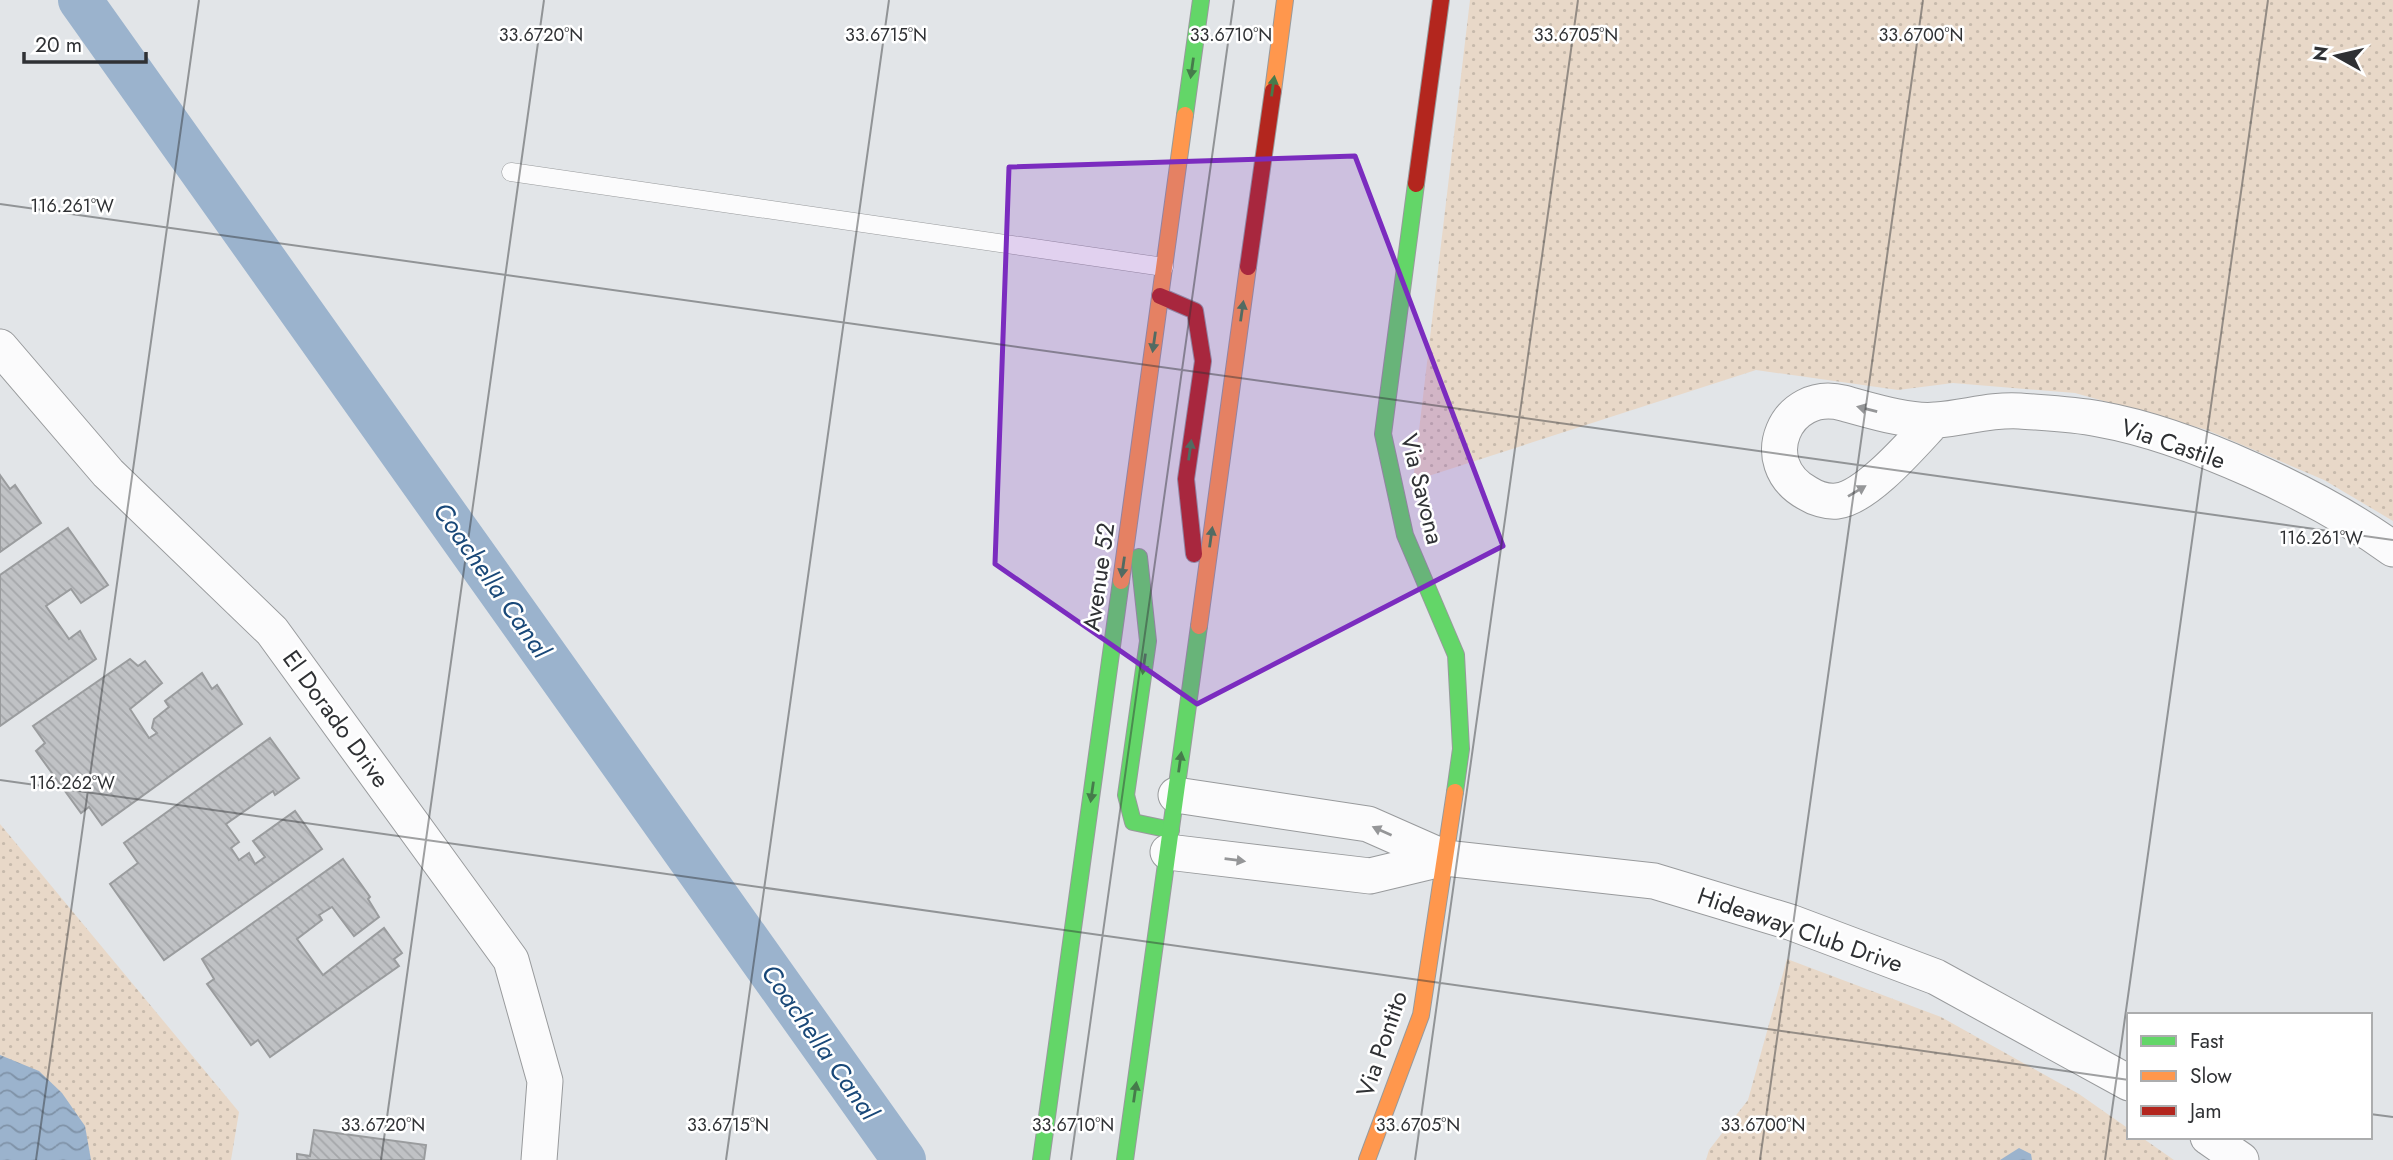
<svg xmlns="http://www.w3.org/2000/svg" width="2393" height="1160" font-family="Jost,sans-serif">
	<defs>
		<pattern id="green-dots" width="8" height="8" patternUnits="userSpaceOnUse" patternTransform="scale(1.75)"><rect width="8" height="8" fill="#e8d8c8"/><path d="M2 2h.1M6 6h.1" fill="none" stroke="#c7baac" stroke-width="1.8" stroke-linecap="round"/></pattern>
		<pattern id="water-waves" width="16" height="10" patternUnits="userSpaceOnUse" patternTransform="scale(1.75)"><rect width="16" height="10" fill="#9bb3cd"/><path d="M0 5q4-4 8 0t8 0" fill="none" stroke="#7f92a7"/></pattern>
		<pattern id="building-back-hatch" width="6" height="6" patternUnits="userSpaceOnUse" patternTransform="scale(1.75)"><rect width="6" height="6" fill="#c0c2c5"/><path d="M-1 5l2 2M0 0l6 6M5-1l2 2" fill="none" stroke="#a5a7aa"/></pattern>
	</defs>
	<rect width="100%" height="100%" fill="#e2e5e8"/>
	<!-- green -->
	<g fill="url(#green-dots)">
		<path d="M1470 0H2393V521L2324 480 2207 430 2075 393 1953 383 1898 390 1756 370 1413 481Z"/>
		<path d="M0 824 239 1112 231 1160H0Z"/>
		<path d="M1787 959 1941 1017 2079 1094 2129 1129V1137H2141L2174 1160H1706L1709 1150 1748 1100Z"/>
	</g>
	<!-- water -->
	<g fill="url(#water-waves)">
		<path d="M0 1055 39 1071 62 1093 85 1126 91 1160H0Z"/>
		<path d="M2019 1148 2031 1154 2032 1160H2000Z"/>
	</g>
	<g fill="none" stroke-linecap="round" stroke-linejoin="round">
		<!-- canal -->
		<path stroke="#9bb3cd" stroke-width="44" d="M80 0 904 1160"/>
	</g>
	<!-- building -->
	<g fill="url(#building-back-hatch)" stroke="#9a9c9e" stroke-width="2">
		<path d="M0 475 10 489 15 485 41 523 0 552Z"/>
		<path d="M68 528 108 585 81 603 71 589 46 606 69 639 80 631 96 659 0 726V575Z"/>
		<path d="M130 659 138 666 145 661 162 683 130 709 149 738 157 733 152 728 154 719 169 707 165 701 202 673 212 689 217 685 242 724 102 825 89 807 81 813 36 751 45 743 33 726Z"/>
		<path d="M270 738 299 778 275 795 273 791 226 824 239 842 231 848 239 860 249 853 255 864 265 857 253 841 295 811 322 849 164 960 110 884 138 863 124 843Z"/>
		<path d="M343 859 370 897 368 899 379 917 354 936 332 907 319 915 322 920 297 939 323 975 384 928 402 953 394 959 399 966 270 1057 258 1040 251 1045 207 984 214 979 202 959Z"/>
		<path d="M314 1130 426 1145 424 1160H297V1154L310 1156Z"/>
	</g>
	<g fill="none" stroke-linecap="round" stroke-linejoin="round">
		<defs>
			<path id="lane" d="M511 172 1164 267"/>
			<g id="street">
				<path d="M0 347 108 473 272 631 511 960 545 1081 539 1160"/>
				<path d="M1934 421C1914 442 1867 498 1837 501 1827 502 1815 498 1807 493 1753 463 1786 388 1843 403 1869 410 1910 423 1936 420 1965 418 1991 409 2020 411 2046 413 2073 414 2099 419 2189 435 2320 496 2393 549"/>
				<path d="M1176 795 1368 824 1445 858 1654 881 1790 922 1936 977 2129 1083"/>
				<path d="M1168 852 1370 876 1445 858"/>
				<path d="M2208 1137 2241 1160"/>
			</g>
			<g id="fast">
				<path d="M1185 115 1201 0"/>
				<path d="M1416 184 1383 434 1405 535 1456 655 1461 749 1455 792"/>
				<path d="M1139 557 1148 641 1126 795 1133 822 1171 830"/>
				<path d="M1041 1160 1121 581"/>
				<path d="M1125 1160 1199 626"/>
			</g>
			<g id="slow">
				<path d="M1273 91 1285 0"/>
				<path d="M1121 581 1185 115"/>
				<path d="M1199 626 1248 267"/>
				<path d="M1367 1160 1421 1015 1455 792"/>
			</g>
			<g id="jam">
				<path d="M1416 184 1441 0"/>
				<path d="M1248 267 1273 91"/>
				<path d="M1160 296 1195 311 1203 361 1186 479 1194 554"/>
			</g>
		</defs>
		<!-- lane casing -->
		<use href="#lane" stroke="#989a9c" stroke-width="19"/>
		<!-- street casing -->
		<use href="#street" stroke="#989a9c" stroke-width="37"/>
		<!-- fast casing -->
		<use href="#fast" stroke="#989a9c" stroke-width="18"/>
		<!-- slow casing -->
		<use href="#slow" stroke="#989a9c" stroke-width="18"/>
		<!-- jam casing -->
		<use href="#jam" stroke="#989a9c" stroke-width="18"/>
		<!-- lane -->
		<use href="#lane" stroke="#fbfbfc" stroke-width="18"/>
		<!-- street -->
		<use href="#street" stroke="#fbfbfc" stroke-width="35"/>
		<!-- fast -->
		<use href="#fast" stroke="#63d668" stroke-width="16"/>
		<!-- slow -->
		<use href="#slow" stroke="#ff974d" stroke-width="16"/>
		<!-- jam -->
		<use href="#jam" stroke="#b3261e" stroke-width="16"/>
	</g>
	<!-- one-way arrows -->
	<defs><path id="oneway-solid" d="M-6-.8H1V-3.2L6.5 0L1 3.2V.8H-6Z" transform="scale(1.75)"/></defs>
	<g fill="#467b4b">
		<use href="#oneway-solid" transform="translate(1192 68) rotate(98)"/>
		<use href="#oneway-solid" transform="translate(1273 86) rotate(-82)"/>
		<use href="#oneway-solid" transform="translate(1242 311) rotate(-82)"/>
		<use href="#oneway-solid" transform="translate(1154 342) rotate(98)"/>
		<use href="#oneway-solid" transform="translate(1190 450) rotate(-82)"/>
		<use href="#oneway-solid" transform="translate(1211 537) rotate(-82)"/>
		<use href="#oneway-solid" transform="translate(1123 567) rotate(98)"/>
		<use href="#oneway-solid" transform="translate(1144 664) rotate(98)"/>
		<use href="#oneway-solid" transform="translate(1180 762) rotate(-82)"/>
		<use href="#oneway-solid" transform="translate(1092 792) rotate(98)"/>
		<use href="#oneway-solid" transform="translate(1135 1092) rotate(-82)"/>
	</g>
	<g fill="#959698">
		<use href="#oneway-solid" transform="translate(1867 409) rotate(-166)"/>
		<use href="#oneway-solid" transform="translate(1857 491) rotate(-31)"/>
		<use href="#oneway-solid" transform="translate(1382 831) rotate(-156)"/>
		<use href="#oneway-solid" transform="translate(1235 860) rotate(7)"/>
	</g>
	<!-- marked area -->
	<path fill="#7b2cbf" fill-opacity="0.2" stroke="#7b2cbf" stroke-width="5" stroke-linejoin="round" d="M1355 156 1503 546 1197 704 995 564 1009 167Z"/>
	<!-- ticks -->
	<path fill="none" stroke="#2f3134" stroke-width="2" stroke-opacity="0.45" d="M0 204 2393 540M0 780 2129 1080M2370 1114 2393 1117M36 1160 199 0M381 1160 544 0M726 1160 889 0M1071 1160 1234 0M1415 1160 1578 0M1760 1160 1923 0M2105 1160 2268 0"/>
	<g text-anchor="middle" stroke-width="5" stroke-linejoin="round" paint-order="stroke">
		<!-- street labels -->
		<g font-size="24" fill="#2f3134" stroke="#fff">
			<text transform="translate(2173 444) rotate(19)" y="8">Via Castile</text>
			<text transform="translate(1422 489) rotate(76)" y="8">Via Savona</text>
			<text transform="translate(1099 577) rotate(-82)" y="8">Avenue 52</text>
			<text transform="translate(336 719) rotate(54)" y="8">El Dorado Drive</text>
			<text transform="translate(1800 930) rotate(19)" y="8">Hideaway Club Drive</text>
			<text transform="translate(1382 1044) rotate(-71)" y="8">Via Pontito</text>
		</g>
		<!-- water labels -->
		<g font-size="26" font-style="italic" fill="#194878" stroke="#fff">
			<text transform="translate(492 580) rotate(55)" y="9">Coachella Canal</text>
			<text transform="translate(820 1042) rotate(55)" y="9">Coachella Canal</text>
		</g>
	</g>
	<g font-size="18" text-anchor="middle" fill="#2f3134" stroke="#fff" stroke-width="5" stroke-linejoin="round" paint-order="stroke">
		<text x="541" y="41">33.6720°N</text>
		<text x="886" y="41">33.6715°N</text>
		<text x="1231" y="41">33.6710°N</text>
		<text x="1576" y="41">33.6705°N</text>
		<text x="1921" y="41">33.6700°N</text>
		<text x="72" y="212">116.261°W</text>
		<text x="2321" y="544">116.261°W</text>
		<text x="72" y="789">116.262°W</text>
		<text x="383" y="1131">33.6720°N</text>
		<text x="728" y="1131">33.6715°N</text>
		<text x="1073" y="1131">33.6710°N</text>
		<text x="1418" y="1131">33.6705°N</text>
		<text x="1763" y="1131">33.6700°N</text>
	</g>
	<!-- legend -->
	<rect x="2127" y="1013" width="245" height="126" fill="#ffffff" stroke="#acadae" stroke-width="2"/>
	<rect x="2141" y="1036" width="35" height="10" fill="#63d668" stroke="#acadae" stroke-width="2"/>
	<text x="2190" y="1048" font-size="21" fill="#2f3134">Fast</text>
	<rect x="2141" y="1071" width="35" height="10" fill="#ff974d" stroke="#acadae" stroke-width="2"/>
	<text x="2190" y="1083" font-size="21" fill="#2f3134">Slow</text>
	<rect x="2141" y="1106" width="35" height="10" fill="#b3261e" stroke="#acadae" stroke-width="2"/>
	<text x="2190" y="1118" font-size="21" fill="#2f3134">Jam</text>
	<!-- north arrow -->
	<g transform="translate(2337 56) rotate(278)" stroke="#ffffff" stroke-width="5" paint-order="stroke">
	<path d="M0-5L12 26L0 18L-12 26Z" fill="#2f3134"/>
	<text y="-10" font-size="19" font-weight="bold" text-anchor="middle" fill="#2f3134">N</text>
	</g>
	<!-- scale -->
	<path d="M24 52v10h122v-10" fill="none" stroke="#2f3134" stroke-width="3.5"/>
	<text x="35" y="52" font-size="21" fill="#2f3134" stroke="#ffffff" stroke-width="5" paint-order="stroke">20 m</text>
</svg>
